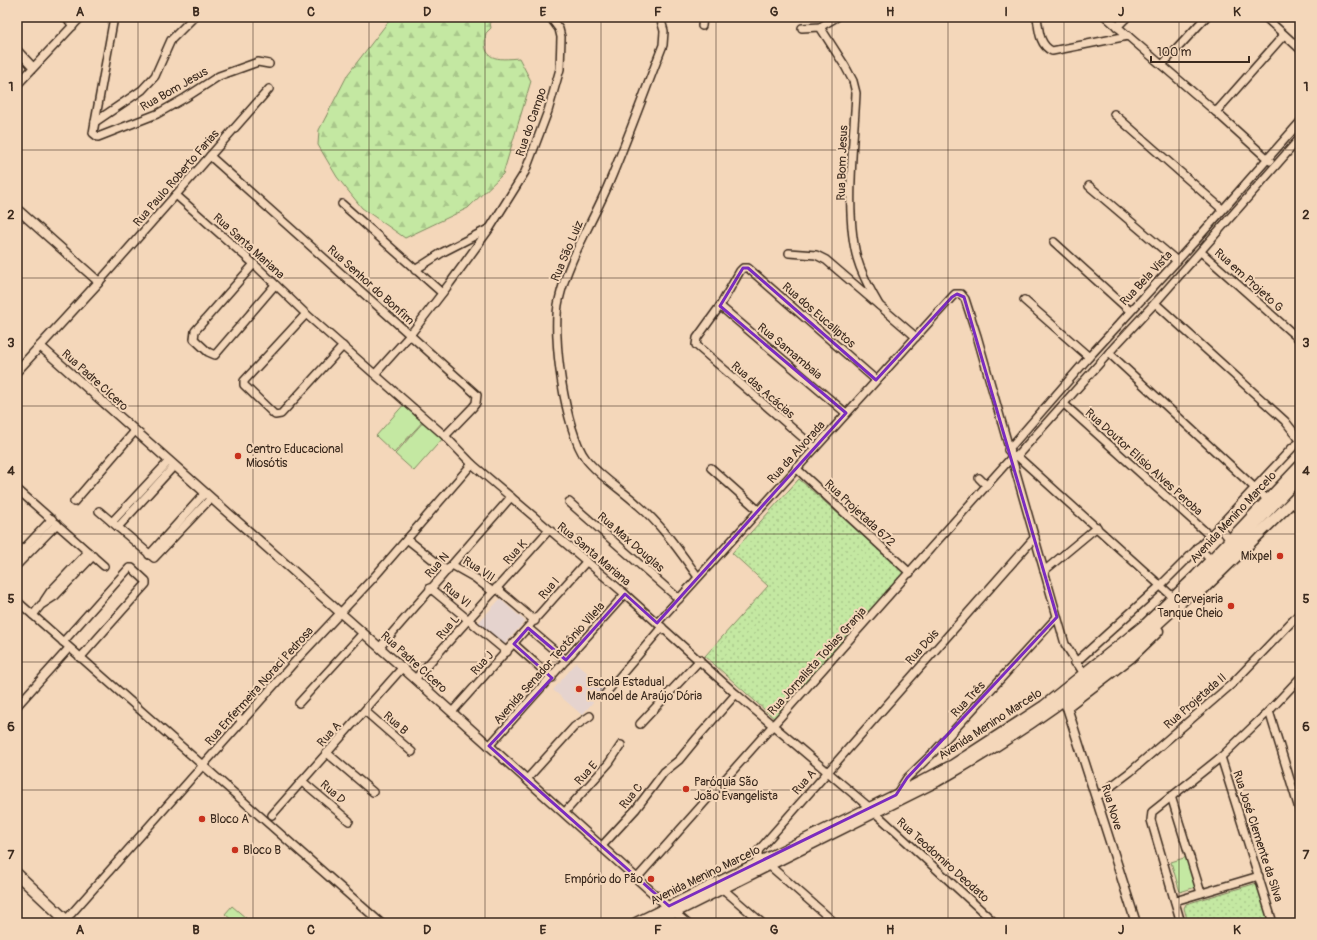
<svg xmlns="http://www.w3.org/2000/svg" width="1317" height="940" font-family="Pangolin,sans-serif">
	<defs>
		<pattern id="grass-dots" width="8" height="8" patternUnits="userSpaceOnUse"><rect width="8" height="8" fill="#c4e8a2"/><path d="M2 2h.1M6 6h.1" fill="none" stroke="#a9c78b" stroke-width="1.8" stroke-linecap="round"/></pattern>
		<pattern id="forest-firs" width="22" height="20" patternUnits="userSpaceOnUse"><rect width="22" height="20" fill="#c4e8a2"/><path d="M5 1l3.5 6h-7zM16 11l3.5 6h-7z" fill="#a9c78b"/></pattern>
	</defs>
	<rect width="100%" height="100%" fill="#f4d7ba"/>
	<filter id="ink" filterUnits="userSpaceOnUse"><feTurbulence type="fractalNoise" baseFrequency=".025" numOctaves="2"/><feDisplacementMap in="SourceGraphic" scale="8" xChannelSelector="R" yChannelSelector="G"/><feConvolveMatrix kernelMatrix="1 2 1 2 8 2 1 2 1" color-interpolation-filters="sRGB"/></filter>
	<g filter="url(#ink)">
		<!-- built -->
		<g fill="#e5d3ce">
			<path d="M500 599 525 621 504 645 478 623Z"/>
			<path d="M576 663 605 688 582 715 553 690Z"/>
		</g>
		<!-- grass -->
		<g fill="url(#grass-dots)" stroke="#808960">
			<path d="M799 479 905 573 777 721 705 656 768 586 732 553Z"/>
			<path d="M1257 883 1273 923H1188L1184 908 1186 904Z"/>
		</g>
		<!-- forest -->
		<path fill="url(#forest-firs)" stroke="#808960" d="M398 17H489L491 28 486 33C481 61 497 60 519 58L531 81 503 174 468 208 405 238 362 208 337 177 318 145 319 130 348 74 388 22Z"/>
		<!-- pitch -->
		<g fill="#c4e8a2" stroke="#808960">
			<path d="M406 402 425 419 394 453 376 436Z"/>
			<path d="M425 420 444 437 414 471 395 454Z"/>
			<path d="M1187 857 1196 887 1180 892 1171 862Z"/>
			<path d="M232 906 246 918 242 923H235L225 914Z"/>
		</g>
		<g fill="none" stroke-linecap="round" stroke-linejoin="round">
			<defs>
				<g id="minor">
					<path d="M66 17 73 26"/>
					<path d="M114 17 93 133 98 137 157 114 185 98 219 76 258 62 269 64"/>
					<path d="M660 17 664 31 663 45C645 91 628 138 609 183 593 222 568 259 559 300 551 333 565 432 586 459 600 477 621 489 638 505 662 525 680 552 698 577"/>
					<path d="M1037 17C1039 30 1039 45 1052 51L1128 36"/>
					<path d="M1106 17 1216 112 1270 161"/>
					<path d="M1265 17 1300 49"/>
					<path d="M702 26 703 17"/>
					<path d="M820 27 837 17"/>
					<path d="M1117 27 1127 17"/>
					<path d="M802 28 820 27 845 66 853 81 856 93C854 141 843 223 860 267 865 280 872 293 879 305"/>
					<path d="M17 50 33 67"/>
					<path d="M1162 65 1206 17"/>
					<path d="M17 85 81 17"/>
					<path d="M1216 112 1284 35"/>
					<path d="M1114 114 1222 209"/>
					<path d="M95 122 142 90 155 76 171 40 194 17"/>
					<path d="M210 156 477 395 476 403 473 407 445 436"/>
					<path d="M1089 186 1177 261"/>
					<path d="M176 195 254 264 306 314 445 436 472 464 625 594 736 694 870 808 995 923"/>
					<path d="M342 204 442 293"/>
					<path d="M1054 242 1130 311"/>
					<path d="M1201 252 1300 340"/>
					<path d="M789 253 816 255 826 260 916 337"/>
					<path d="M254 264 195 331 194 339 208 352 215 355 275 285"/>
					<path d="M415 270 443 252 488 229"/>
					<path d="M99 282 269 89"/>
					<path d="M1024 300 1089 357"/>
					<path d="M1155 303 1285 421 1300 440"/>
					<path d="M720 306 846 413"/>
					<path d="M306 314 244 381V385L275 415 281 414 343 346"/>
					<path d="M1109 353 1270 502"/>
					<path d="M375 374 410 335 450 283 490 228 525 172 548 111 560 69 561 37 559 29 550 17"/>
					<path d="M1064 404 1210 536"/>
					<path d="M815 448 696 345 697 338 720 306 740 271 743 268H748L876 380"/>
					<path d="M1008 450 1089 357 1197 239 1300 122"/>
					<path d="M1017 456 1115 346 1155 303 1300 138"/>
					<path d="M1013 457 1017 456 1174 598"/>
					<path d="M711 468 758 510"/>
					<path d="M796 468 910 573"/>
					<path d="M979 478 987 486"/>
					<path d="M17 489 104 566"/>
					<path d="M74 502 135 431"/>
					<path d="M569 502 679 599"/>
					<path d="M1291 502 1300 510"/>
					<path d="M99 511 154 558 211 498"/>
					<path d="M112 522 169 461"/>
					<path d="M1219 526 1230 540"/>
					<path d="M118 527 174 466"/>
					<path d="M407 539 447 571"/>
					<path d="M1198 547 1211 560"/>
					<path d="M149 555 205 493"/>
					<path d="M17 556 52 519"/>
					<path d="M17 565 57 524"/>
					<path d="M452 565 475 578 493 592"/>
					<path d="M1044 571 1097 527"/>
					<path d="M430 588 507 652"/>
					<path d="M496 588 535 621"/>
					<path d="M17 601 381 923"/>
					<path d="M44 601 50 592 88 552"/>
					<path d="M33 615 41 605 55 596 93 556"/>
					<path d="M657 623 952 297 955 294H961L965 299 977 336 1065 644 1084 674"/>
					<path d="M528 628 566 660"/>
					<path d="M63 642 129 568H132L146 581V584L80 658"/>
					<path d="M514 644 552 678"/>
					<path d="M380 647 511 497"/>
					<path d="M1075 663 1161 585 1210 536 1293 447 1300 442"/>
					<path d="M415 679 549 530"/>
					<path d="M605 694 662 627"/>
					<path d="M299 703 363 633"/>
					<path d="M17 706 69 648"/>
					<path d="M365 711 412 752"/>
					<path d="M1269 711 1300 812"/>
					<path d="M452 712 586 562"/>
					<path d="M236 715 242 721"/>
					<path d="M640 724 700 660"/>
					<path d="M489 746 625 594"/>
					<path d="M327 753 373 792"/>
					<path d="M1221 757 1273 923"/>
					<path d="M527 779 574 727 590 716"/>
					<path d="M302 781 349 821"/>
					<path d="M896 795 907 778 933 753 1057 617"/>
					<path d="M1171 796 1201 893"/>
					<path d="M1097 797 1130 772 1233 683 1300 613"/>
					<path d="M564 813 609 763 621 745"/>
					<path d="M272 815 403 667"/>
					<path d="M601 847 636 809 664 772 679 760 697 738 736 694"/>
					<path d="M758 864V851L1035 537"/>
					<path d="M770 866 835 923"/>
					<path d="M638 877 1011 458"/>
					<path d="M723 889 762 923"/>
					<path d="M1175 901 1259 876"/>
					<path d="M675 913 687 923"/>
					<path d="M64 922 299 657 375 576 472 464"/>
					<path d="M1181 923 1151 820 1152 812 1221 757 1269 711 1300 678"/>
				</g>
				<g id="tertiary">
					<path d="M17 209 99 282 17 371"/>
					<path d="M40 346 415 679 673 911"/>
					<path d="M1065 701 1136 923"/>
				</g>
				<g id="primary">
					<path d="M1199 593 1300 494"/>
					<path d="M1067 706 1131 657 1158 631"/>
					<path d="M17 874 69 923"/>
					<path d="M636 923 896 795 953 765 1044 706 1146 624 1196 576 1300 466"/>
					<path d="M653 923 937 781C1024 732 1106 673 1179 604 1221 564 1259 519 1300 477"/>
				</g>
			</defs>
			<!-- minor casing -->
			<use href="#minor" stroke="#3b2a1e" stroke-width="10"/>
			<!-- tertiary casing -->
			<use href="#tertiary" stroke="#3b2a1e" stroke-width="11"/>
			<!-- primary casing -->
			<use href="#primary" stroke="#3b2a1e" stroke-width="13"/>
			<!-- minor -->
			<use href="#minor" stroke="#f4d7ba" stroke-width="7"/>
			<!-- tertiary -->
			<use href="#tertiary" stroke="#f4d7ba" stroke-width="8"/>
			<!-- primary -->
			<use href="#primary" stroke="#f4d7ba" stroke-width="10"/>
		</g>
	</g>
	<!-- marked area -->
	<path fill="none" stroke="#7b2cbf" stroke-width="3" stroke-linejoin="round" d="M743 268H748L876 380 952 297 957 294 964 297 1057 617 907 778 896 795 669 906 489 746 552 678 514 644 528 628 566 660 625 594 657 623 846 413 720 306Z"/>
	<!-- grid -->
	<path fill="none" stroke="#3b2a1e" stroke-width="1" stroke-opacity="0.55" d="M138 17V923M253 17V923M369 17V923M485 17V923M601 17V923M716 17V923M832 17V923M948 17V923M1064 17V923M1179 17V923M17 150H1300M17 278H1300M17 406H1300M17 534H1300M17 662H1300M17 790H1300"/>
	<!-- markers -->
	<g fill="#c8321e" stroke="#f4d7ba" stroke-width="1.5">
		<circle cx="238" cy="456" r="4"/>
		<circle cx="1280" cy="556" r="4"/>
		<circle cx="1231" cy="606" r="4"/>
		<circle cx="579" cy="689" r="4"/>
		<circle cx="686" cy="789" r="4"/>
		<circle cx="202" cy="819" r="4"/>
		<circle cx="235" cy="850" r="4"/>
		<circle cx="651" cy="879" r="4"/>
	</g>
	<g text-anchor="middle" stroke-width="4" stroke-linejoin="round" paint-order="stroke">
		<!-- street labels -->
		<g font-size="12" fill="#3b2a1e" stroke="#f4d7ba">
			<text transform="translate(174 89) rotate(-30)" y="4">Rua Bom Jesus</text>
			<text transform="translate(531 122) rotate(-71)" y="4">Rua do Campo</text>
			<text transform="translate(842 163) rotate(-88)" y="4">Rua Bom Jesus</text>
			<text transform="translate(176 178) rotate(-49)" y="4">Rua Paulo Roberto Farias</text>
			<text transform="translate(249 246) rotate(42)" y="4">Rua Santa Mariana</text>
			<text transform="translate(567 251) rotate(-67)" y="4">Rua São Luiz</text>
			<text transform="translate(1146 278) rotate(-47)" y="4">Rua Bela Vista</text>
			<text transform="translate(1249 280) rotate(42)" y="4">Rua em Projeto G</text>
			<text transform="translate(371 285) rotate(42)" y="4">Rua Senhor do Bonfim</text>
			<text transform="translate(819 315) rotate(41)" y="4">Rua dos Eucaliptos</text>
			<text transform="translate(790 351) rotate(40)" y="4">Rua Samambaia</text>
			<text transform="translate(95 380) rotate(42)" y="4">Rua Padre Cícero</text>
			<text transform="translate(763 390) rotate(41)" y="4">Rua das Acácias</text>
			<text transform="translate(796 452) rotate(-48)" y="4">Rua da Alvorada</text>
			<text transform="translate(1144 462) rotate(42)" y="4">Rua Doutor Elísio Alves Peroba</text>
			<text transform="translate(860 513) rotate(43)" y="4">Rua Projetada 672</text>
			<text transform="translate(1233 517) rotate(-47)" y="4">Avenida Menino Marcelo</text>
			<text transform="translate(631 542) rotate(41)" y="4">Rua Max Douglas</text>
			<text transform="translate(515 552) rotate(-48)" y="4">Rua K</text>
			<text transform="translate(594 554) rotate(40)" y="4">Rua Santa Mariana</text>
			<text transform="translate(437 565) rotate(-48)" y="4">Rua N</text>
			<text transform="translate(479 569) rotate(33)" y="4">Rua VII</text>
			<text transform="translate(549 588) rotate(-49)" y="4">Rua I</text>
			<text transform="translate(457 595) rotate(39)" y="4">Rua VI</text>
			<text transform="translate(448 627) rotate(-49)" y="4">Rua L</text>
			<text transform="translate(922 647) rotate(-48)" y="4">Rua Dois</text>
			<text transform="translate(817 661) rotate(-48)" y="4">Rua Jornalista Tobias Granja</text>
			<text transform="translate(414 662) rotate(42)" y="4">Rua Padre Cícero</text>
			<text transform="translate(482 663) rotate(-48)" y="4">Rua J</text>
			<text transform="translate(549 663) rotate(-48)" y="4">Avenida Senador Teotônio Vilela</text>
			<text transform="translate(259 686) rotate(-48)" y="4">Rua Enfermeira Noraci Pedrosa</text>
			<text transform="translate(968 699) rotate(-47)" y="4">Rua Três</text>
			<text transform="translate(1195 701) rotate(-41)" y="4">Rua Projetada II</text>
			<text transform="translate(396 723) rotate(41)" y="4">Rua B</text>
			<text transform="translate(990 724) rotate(-33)" y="4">Avenida Menino Marcelo</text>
			<text transform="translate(329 734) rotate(-48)" y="4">Rua A</text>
			<text transform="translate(586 773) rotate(-48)" y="4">Rua E</text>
			<text transform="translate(804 782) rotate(-49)" y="4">Rua A</text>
			<text transform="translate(333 792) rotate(41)" y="4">Rua D</text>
			<text transform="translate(631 796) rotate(-51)" y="4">Rua C</text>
			<text transform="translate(1112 807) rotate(73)" y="4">Rua Nove</text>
			<text transform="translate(1258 836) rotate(72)" y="4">Rua José Clemente da Silva</text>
			<text transform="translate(943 860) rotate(42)" y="4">Rua Teodomiro Deodato</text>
			<text transform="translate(705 875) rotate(-26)" y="4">Avenida Menino Marcelo</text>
		</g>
		<!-- poi labels -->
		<g font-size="12" fill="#3b2a1e" stroke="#f4d7ba" text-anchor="start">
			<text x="246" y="453">Centro Educacional<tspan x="246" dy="14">Miosótis</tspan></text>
			<text x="1272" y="560" text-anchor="end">Mixpel</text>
			<text x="1223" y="603" text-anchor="end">Cervejaria<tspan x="1223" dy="14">Tanque Cheio</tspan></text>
			<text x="587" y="686">Escola Estadual<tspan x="587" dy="14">Manoel de Araújo Dória</tspan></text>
			<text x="694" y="786">Paróquia São<tspan x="694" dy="14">João Evangelista</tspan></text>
			<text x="210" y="823">Bloco A</text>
			<text x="243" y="854">Bloco B</text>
			<text x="643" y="883" text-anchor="end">Empório do Pão</text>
		</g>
	</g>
	<!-- margin -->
	<rect width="1317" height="940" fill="none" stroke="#f4d7ba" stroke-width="44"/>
	<!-- scale -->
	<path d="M1151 56v6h98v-6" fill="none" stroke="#3b2a1e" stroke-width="2"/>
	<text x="1157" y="56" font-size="12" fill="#3b2a1e" stroke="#f4d7ba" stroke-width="3" paint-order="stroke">100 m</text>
	<rect x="22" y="22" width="1273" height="896" fill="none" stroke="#3b2a1e" stroke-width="1.5"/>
	<g font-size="13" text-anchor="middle" font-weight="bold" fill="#3b2a1e">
		<text x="80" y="16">A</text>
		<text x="196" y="16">B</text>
		<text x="311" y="16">C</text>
		<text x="427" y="16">D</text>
		<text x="543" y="16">E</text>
		<text x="658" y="16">F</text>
		<text x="774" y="16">G</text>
		<text x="890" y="16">H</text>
		<text x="1006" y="16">I</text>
		<text x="1121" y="16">J</text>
		<text x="1237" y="16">K</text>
		<text x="11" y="91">1</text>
		<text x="1306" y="91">1</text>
		<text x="11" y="219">2</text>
		<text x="1306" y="219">2</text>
		<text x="11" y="347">3</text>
		<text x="1306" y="347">3</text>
		<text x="11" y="475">4</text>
		<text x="1306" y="475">4</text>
		<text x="11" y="603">5</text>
		<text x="1306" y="603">5</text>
		<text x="11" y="731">6</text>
		<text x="1306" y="731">6</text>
		<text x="11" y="859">7</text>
		<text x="1306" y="859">7</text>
		<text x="80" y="934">A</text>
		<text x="196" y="934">B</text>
		<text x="311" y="934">C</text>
		<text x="427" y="934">D</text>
		<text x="543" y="934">E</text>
		<text x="658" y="934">F</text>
		<text x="774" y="934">G</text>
		<text x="890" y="934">H</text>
		<text x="1006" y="934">I</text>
		<text x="1121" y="934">J</text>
		<text x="1237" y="934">K</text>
	</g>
</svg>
